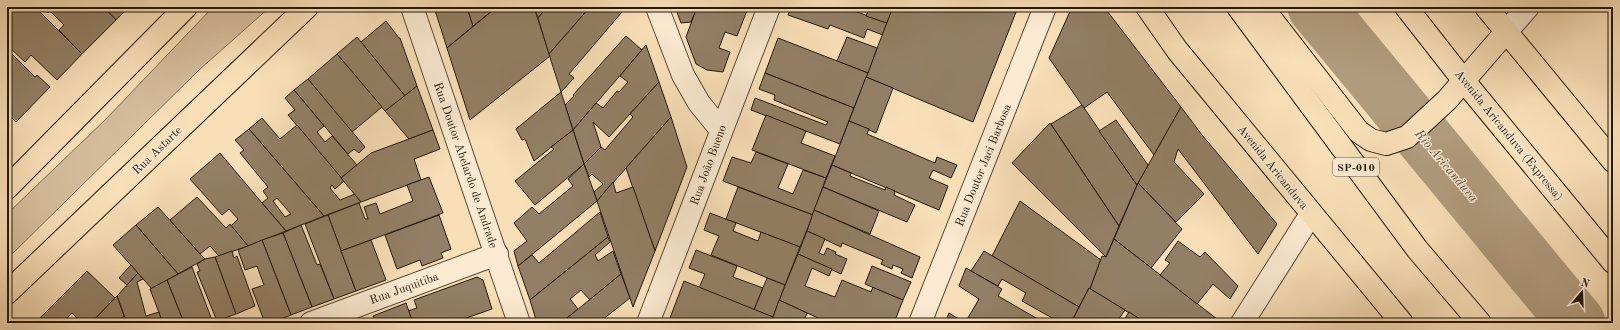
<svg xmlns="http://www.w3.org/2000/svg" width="1620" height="330" font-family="'Old Standard TT',serif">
	<rect width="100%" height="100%" fill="#f9dfb8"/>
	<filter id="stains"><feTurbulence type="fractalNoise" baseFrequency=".005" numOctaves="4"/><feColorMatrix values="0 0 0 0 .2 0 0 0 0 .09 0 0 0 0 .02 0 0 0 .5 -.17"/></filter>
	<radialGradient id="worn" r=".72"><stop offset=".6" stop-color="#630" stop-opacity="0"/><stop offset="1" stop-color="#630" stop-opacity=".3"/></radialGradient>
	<!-- green -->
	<path fill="#d5bd9b" stroke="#7c6a54" d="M213 7H270L199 70 7 259V214L106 119Z"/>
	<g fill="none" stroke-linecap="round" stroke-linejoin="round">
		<!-- river -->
		<path stroke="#b19b7e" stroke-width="57" d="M1316 7 1577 323"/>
	</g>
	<!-- building -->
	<g fill="#937f65" stroke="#24180c" fill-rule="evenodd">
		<path d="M7 7H35L82 54 57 80 31 55 25 62 7 45Z"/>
		<path d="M42 7H104L116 20 82 54 59 30 64 25 50 11 48 13Z"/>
		<path d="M104 7H129L116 20Z"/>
		<path d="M434 7H467L473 26 447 48Z"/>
		<path d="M467 7H497L473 26Z"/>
		<path d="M497 7H534L550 56 470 120 447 48Z"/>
		<path d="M534 7H547L538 18Z"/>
		<path d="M547 7H590L549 54 538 18Z"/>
		<path d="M590 7H617L622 12 569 74 574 78 561 92 549 54Z"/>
		<path d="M675 7H697L691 22 681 23Z"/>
		<path d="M697 7 748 8 737 36 725 32 719 48 730 52 723 72 707 70 696 64 686 37Z"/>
		<path d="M791 7H844L887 23 883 35 867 29 864 38 830 25 828 29 788 15Z"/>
		<path d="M857 7H893L887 23 866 16 868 11Z"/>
		<path d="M893 7H1018L973 122 866 77Z"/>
		<path d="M1072 7H1104L1181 107 1154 155 1107 92 1084 108 1049 58Z"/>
		<path d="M386 21 399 38H400L417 86 405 96 361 42Z"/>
		<path d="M626 36 642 50 573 130 565 105 574 96 573 95Z"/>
		<path d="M357 37 405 96 385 111 337 54Z"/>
		<path d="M847 37 877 48 868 73 837 61Z"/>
		<path d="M778 38 868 73 854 108 765 73Z"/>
		<path d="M646 45 659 82 609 137 593 122 601 147 584 164 573 130 596 103 603 108 617 91 619 92 628 82 620 76Z"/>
		<path d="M7 49 35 77 37 75 50 87 16 122 7 113Z"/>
		<path d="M337 54 382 107 352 132 308 79Z"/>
		<path d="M765 73 854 108 840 144 751 110 755 98 826 125 828 122 774 100 775 95 759 89Z"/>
		<path d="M866 77 893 88 876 133 849 121Z"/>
		<path d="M308 79 365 147 359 153 354 149 348 154 294 90Z"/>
		<path d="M659 82 671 117 597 201 594 192 603 184 592 174 589 177 584 164 601 147 605 150 633 117 630 114Z"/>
		<path d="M417 86 433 130 409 139 385 111Z"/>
		<path d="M294 90 324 126 317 132 325 142 332 136 357 165 341 178 288 115 295 110 285 98Z"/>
		<path d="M561 92 573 130 534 161 525 139 522 140 516 129Z"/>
		<path d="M1082 105 1137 185 1119 226 1051 124Z"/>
		<path d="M1181 107 1202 135 1277 224 1258 254 1178 149 1174 162 1204 194 1176 222 1138 183Z"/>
		<path d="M766 115 806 131 801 143 835 156 826 178 752 150Z"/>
		<path d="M671 117 687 167 655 251 626 168Z"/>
		<path d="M262 118 280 139 297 125 344 181 335 189 332 185 330 188 340 200 355 194 361 202 324 216 249 129Z"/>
		<path d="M1116 120 1148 165 1137 185 1099 131Z"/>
		<path d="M849 121 869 129 867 134 935 163 937 157 957 165 951 178 933 170 929 178 948 186 939 210 832 165Z"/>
		<path d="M1050 123 1119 226 1106 257 1012 163Z"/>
		<path d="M249 129 324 216 286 231 262 203 268 198 263 191 268 187 240 153 244 150 235 140ZM277 198 291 214 285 217 273 201Z"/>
		<path d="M433 130 440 149 414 159 421 180 361 202 341 178 371 153Z"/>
		<path d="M573 130 584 164 535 205 515 181 554 149 551 147Z"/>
		<path d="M756 152 788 164 778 188 793 194 803 170 826 178 813 215 723 181 732 157 751 163Z"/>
		<path d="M220 153 262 203 286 231 248 246 231 226 238 219 229 209 222 215 190 179Z"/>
		<path d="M584 164 597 201 518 266 514 251 527 241 514 223 532 207 539 214 573 186 568 179Z"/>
		<path d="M832 165 851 173 850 176 885 190 886 187 895 191 894 195 915 205 907 222 823 187Z"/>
		<path d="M429 177 443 213 341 251 328 215 359 203 365 219H368L364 207 376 203 380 214 413 201 407 185Z"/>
		<path d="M613 182 616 193 633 187 655 251 633 307 597 201Z"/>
		<path d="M1138 183 1182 229 1151 268 1114 239Z"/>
		<path d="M738 187 813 215 800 247 726 219Z"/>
		<path d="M823 187 879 211 870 234 814 210Z"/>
		<path d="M197 197 226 228 230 224 248 246 219 256 210 246 200 254 170 220Z"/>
		<path d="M1020 201 1101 260 1090 289 1089 288 1079 307 992 256Z"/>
		<path d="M158 207 200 254 205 259 178 274 136 225Z"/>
		<path d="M814 210 920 257 912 278 901 273 903 269 893 265 892 269 881 264 883 260 842 243 841 247 807 231Z"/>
		<path d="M600 212 608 237 530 300 518 266 532 255 539 263Z"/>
		<path d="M710 213 736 223 733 231 758 241 761 232 800 247 785 285 711 255 719 236 704 230Z"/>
		<path d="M328 215 356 291 334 299 305 224Z"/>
		<path d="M439 215 451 249 441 253 443 258 422 266 420 260 397 269 385 235Z"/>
		<path d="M136 225 178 274 152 289 113 245Z"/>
		<path d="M301 225 317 265 320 264 334 299 312 307 283 233Z"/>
		<path d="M807 231 825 239 819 253 824 255 827 248 836 252 835 254 847 259 841 274 798 254Z"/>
		<path d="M283 233 312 307 291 315 262 240Z"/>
		<path d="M608 237 610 242 595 255 598 261 613 251 621 274 590 300 581 290 570 299 578 309 561 323H537L530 300Z"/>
		<path d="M1114 239 1217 319 1215 323H1146L1090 289 1102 256 1106 257Z"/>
		<path d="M262 240 291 315 270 323H265L252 289 264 285 257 266 245 270 238 250Z"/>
		<path d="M371 240 386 280 356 291 341 251Z"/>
		<path d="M1178 241 1200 257 1205 252 1238 286 1230 299 1213 284 1197 304 1160 275 1170 263 1165 260Z"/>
		<path d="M696 250 737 266 733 277 763 288 754 310 699 288 705 274 689 268Z"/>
		<path d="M232 251 234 258 237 256 255 306 236 314 215 257Z"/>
		<path d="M984 251 1079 307 1071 323H1061L1022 301 1026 293 1002 279 998 286 971 271Z"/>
		<path d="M798 254 832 269 829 276 812 268 805 286 835 297 842 280 871 292 873 287 903 300 894 323H829L779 300Z"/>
		<path d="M215 257 236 314 217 321 197 272 200 271 197 264 205 259Z"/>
		<path d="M131 265 138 273 127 285 119 278Z"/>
		<path d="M872 266 911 282 903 300 865 284Z"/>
		<path d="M192 267 213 323H184L167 280Z"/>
		<path d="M966 268 1002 289 998 296 1043 322V323H965L979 299 959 286Z"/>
		<path d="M87 271 115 298 91 323H82L72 313 62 323H35Z"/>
		<path d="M138 273 143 279 137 282 146 316 159 312 163 323H127L117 296Z"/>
		<path d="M621 274 630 298 602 320V323H561Z"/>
		<path d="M477 277 483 280 492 309 452 323H413L408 311 417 308 414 300Z"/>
		<path d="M767 278 785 285 773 317 754 310Z"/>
		<path d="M167 280 184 323H163L150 289Z"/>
		<path d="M684 281 773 317 771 323H682L670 318Z"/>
		<path d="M1089 288 1125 310 1116 323H1103L1097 319 1095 323H1071Z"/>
		<path d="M117 296 124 316 119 323H91Z"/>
		<path d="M779 300 807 313 803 323H771Z"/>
		<path d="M406 303 413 323H376L373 316Z"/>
		<path d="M1129 312 1146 323H1122Z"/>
		<path d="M949 313 965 323H945Z"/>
	</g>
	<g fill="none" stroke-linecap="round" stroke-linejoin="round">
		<defs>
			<g id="minor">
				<path d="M412 7 519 323"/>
				<path d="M657 7 683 75 699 103 721 130"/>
				<path d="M1506 32 1528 7"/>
				<path d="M311 323 497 254"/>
				<path d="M648 323 769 7"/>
				<path d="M920 323 1045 7"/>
				<path d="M1242 323 1311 214"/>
			</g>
			<g id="major">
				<path d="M1147 7 1177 50 1402 323"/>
				<path d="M1486 7 1613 161"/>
				<path d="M7 188 186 7"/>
				<path d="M7 293 307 7"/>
			</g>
			<g id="highway">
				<path d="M1238 7 1417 249 1480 323"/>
				<path d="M1262 7 1359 132 1371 140 1386 144 1407 137 1447 100 1506 32"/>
				<path d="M1406 7 1464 81 1613 262"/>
			</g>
		</defs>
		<!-- minor casing -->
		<use href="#minor" stroke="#594a37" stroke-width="24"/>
		<!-- major casing -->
		<use href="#major" stroke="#24180c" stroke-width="24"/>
		<!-- highway casing -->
		<use href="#highway" stroke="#24180c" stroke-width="24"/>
		<!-- minor -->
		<use href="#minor" stroke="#fbead1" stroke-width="22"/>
		<!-- major -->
		<use href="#major" stroke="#f9dfb8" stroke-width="22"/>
		<!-- highway -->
		<use href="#highway" stroke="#f9dfb8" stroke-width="22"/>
	</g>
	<g text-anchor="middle" stroke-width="3" stroke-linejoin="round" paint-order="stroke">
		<!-- shield labels -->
		<rect fill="#fbead1" stroke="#645747" stroke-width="1" x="1333" y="158" width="46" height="18" rx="3"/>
		<g font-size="11" font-weight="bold" fill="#24180c">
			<text x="1356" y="171">SP-010</text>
		</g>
		<!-- street labels -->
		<g font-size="12" fill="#24180c" stroke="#fbead1">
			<text transform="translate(1509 135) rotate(51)" y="4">Avenida Aricanduva (Expressa)</text>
			<text transform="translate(157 150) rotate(-44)" y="4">Rua Astarte</text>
			<text transform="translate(466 165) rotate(71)" y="4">Rua Doutor Abelardo de Andrade</text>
			<text transform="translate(708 165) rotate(-70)" y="4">Rua João Bueno</text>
			<text transform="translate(983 165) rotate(-68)" y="4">Rua Doutor Jaci Barbosa</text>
			<text transform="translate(1273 167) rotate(51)" y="4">Avenida Aricanduva</text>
			<text transform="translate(404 288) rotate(-20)" y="4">Rua Juquitiba</text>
		</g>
		<!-- water labels -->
		<g font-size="13" font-style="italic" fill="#5c4c3a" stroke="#fbead1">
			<text transform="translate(1447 165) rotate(50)" y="5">Rio Aricanduva</text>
		</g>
	</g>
	<!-- margin -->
	<rect width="1620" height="330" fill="none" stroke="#f9dfb8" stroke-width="24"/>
	<rect x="8" y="8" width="1604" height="314" fill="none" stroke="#24180c" stroke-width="2"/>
	<rect x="12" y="12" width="1596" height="306" fill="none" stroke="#24180c"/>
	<!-- north arrow -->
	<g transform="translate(1582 292) rotate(19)" stroke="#fbead1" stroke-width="3" paint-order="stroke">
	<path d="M0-3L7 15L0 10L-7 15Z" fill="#24180c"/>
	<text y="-6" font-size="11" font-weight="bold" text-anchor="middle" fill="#24180c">N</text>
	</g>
	<rect width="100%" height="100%" filter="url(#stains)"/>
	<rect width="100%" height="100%" fill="url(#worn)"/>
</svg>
